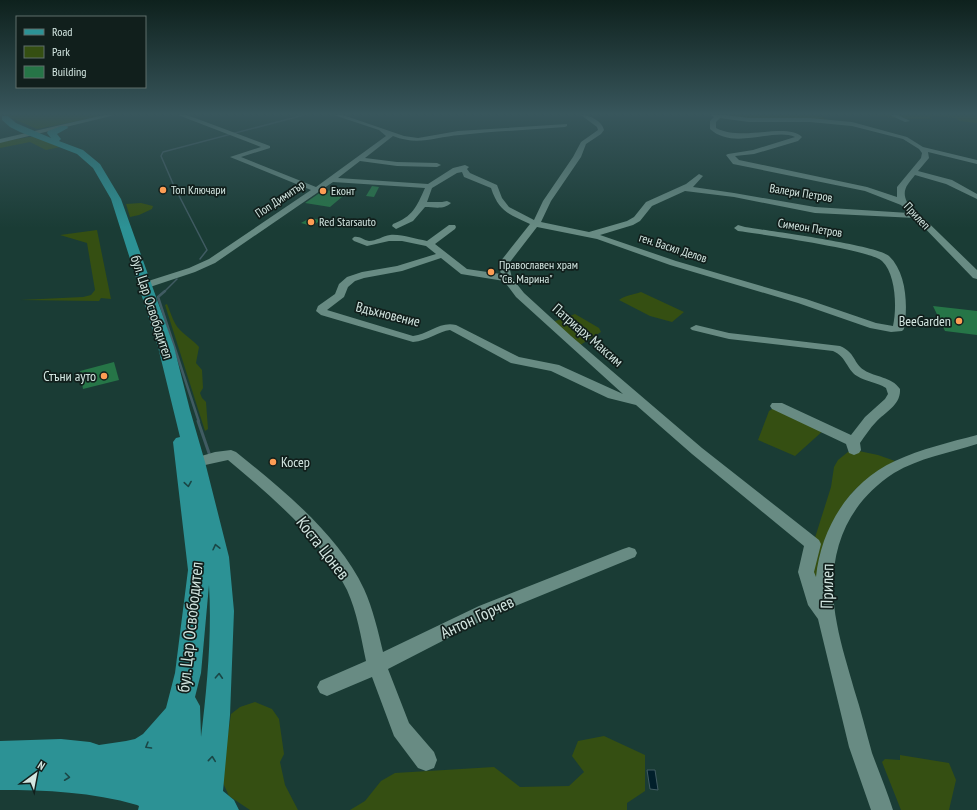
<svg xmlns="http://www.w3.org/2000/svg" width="977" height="810" font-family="'PT Sans Narrow',sans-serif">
	<rect width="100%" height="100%" fill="#1a3c35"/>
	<!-- green -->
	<g fill="#354f12">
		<path d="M4 115H93L98 117 37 129Z"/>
		<path d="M719 115H817L828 120 746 118Z"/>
		<path d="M871 115H977V123L960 121 956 118 929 116 932 119 893 118Z"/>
		<path d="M29 137H36L60 147 46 150 30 142 0 148V142Z"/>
		<path d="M141 203 153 206 152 209 139 215 130 217 126 204Z"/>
		<path d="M97 230 111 299 101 298 99 301 20 300 83 297 91 295 95 290 87 243 60 235Z"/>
		<path d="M641 292 684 312 672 322 650 316 619 300C626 295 633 295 641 292Z"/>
		<path d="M167 304C171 313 173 323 180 330 186 336 193 340 199 347L196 363 202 370 203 388 200 393 202 398 206 402 208 429 205 431 165 305Z"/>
		<path d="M575 314 599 328 601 332 577 347 550 323Z"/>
		<path d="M777 406 825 429 795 456 758 440 769 411Z"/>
		<path d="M854 450 878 455 895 461C882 470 858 484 849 497 827 525 822 564 814 598L813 544 831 487 834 467 838 460 848 452Z"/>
		<path d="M255 702 272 709 279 719 284 754 280 762 285 785 298 810H250L229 796 223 783 222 775 231 714 240 707Z"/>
		<path d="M604 736 645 755V791L627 803V810H350L365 801 381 781 395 773 494 767 520 787 569 786 584 772 572 756 578 741Z"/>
		<path d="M900 755 949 763 956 780 949 810H901L882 762 885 759 900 760Z"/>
	</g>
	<!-- water -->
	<path fill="#011f2b" stroke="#405b62" d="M647 770H655L658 790 650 789Z"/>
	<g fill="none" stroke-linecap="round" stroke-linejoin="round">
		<!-- stream-far2 -->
		<g stroke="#405b62" stroke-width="1.5">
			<path d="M200 259 207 250 174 186 161 156 163 152 304 115"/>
			<path d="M164 292 177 279"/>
		</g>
		<!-- stream-far1 -->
		<path stroke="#405b62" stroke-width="2.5" d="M165 291 158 297 199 422"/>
		<!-- stream -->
		<path stroke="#405b62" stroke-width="3" d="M198 421 209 453"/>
	</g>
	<!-- building -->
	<g fill="#267547">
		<path d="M372 186 379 187 374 197 366 196Z"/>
		<path d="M324 190 335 191 337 190 349 191 330 207 305 203Z"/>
		<path d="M310 218 321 220 312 226 301 223Z"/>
		<path d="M933 306 977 311V335L945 331Z"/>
		<path d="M114 362 119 380 83 389 80 371Z"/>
	</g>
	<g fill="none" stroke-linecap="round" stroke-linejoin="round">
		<!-- minor -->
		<g fill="#688b83" fill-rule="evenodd">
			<path d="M104 115H115L0 143V139Z"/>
			<path d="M178 115H187L270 146V148L241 157 316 187 386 136 379 130 334 115H343L404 136 418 138 458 131 567 124V126L565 127C530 130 495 131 460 135 435 137 418 146 393 136L365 158 397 162 437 163 441 165 437 167 397 166 360 161 338 178 428 184 453 168 465 165 469 167 467 169 470 173 497 185 502 198 509 207 534 220 543 201 573 157 581 142 598 130 597 127 581 115C590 115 602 121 604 130L601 134 586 144 581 157 551 201 541 222 589 232 627 221 634 217 646 202 686 184 699 174 703 176 693 187 734 193 815 207 909 213 901 205 865 191 733 164 726 155 728 154 753 150 795 137C774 127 734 151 710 129V121L714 117 710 115H726L749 118H810L852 122 907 137 923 147 977 160V164L928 152 929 158 918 171 952 180 977 194V199L946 184 915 175C908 184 901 190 907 202L977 270V279L973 278 915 218 815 213 734 197 685 191 652 206 640 221 633 225 600 235 676 261 806 299 876 323 893 326C897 308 896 274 882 261 871 250 760 234 738 231L734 228 738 225 745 227C769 231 876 245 889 256 907 273 908 307 904 329L902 331 891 332 870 328 798 303 670 265 597 239 537 227 510 262 509 266 512 278 524 293 571 336 702 448 819 540 821 544 814 572 816 577C821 528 849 482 895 461 921 449 950 442 977 435V444C949 453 919 458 894 473 840 508 825 564 837 624 841 646 848 667 854 689 861 710 866 732 872 753 879 772 887 791 893 810H871L849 747 818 619 808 605 798 572 804 546 692 454 636 405 608 398 551 371 511 363 450 330C439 331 428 341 413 342L321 315 316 311 318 306 335 294 339 284 347 277 362 272 397 266 436 254 426 246 402 241H389L367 246 354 241 352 239 354 237C360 236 363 240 369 241 376 241 383 236 390 235 402 234 415 239 427 241L449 225H455L456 227 455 229 435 244 467 269 501 274 499 266 500 262 530 224C509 214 499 212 491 188L464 177 462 172 457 173 432 188 427 202H442L447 201 451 203C444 210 434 207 425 207L413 221 396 229 392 226 393 224C413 216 416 208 425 188L333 182 215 263 195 272 150 287H142L141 285 142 283 189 268 209 259 311 190 230 157 261 147ZM720 118 749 122H810L852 126 903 139 919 149 922 153 921 158 897 187V197L867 187 739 160 735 156 754 154 798 141 802 137C786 122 743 142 716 128V122ZM441 258 461 274 504 281 516 297 623 394 559 365 519 357 456 325C440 321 429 334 413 336L327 310 344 297 348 287 355 281 364 278 402 271Z"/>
			<path d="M890 115H898L910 121 905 122Z"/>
			<path d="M696 325 729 333 840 346C856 353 853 363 864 370 876 378 891 376 900 389 901 405 885 412 876 422 870 428 865 436 860 443L861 450 859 453 854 455 849 453 846 444 772 409 770 406 772 403H782L851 435 865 417 885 399 888 394 886 388C877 382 866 382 857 376 846 369 847 357 833 351L729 339 692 330 690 328Z"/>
			<path d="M231 450 236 452C281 488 339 535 364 589 373 609 378 631 383 652L479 606 623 549 629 547 635 549 637 553 635 557 491 616 388 669 409 723 434 752 437 760 434 768 426 771 418 768 394 736 372 677 327 696 320 693 317 687 320 681 366 661C361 637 357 612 347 590 321 538 272 497 228 460L196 467 191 465 189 462 191 459 215 452Z"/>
		</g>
		<!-- major -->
		<path fill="#2c9295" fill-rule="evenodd" d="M2 116H8L16 123 51 138 47 133 48 131 61 126H67L68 128 57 134 61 139 59 141 83 150 100 164 121 199 174 347 190 410 205 462 229 557 234 611 230 715 223 791 234 800 239 810H138L139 806 137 805C92 792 47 790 0 790V741L61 739 90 742 99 745 126 741 135 739 143 734 166 708 175 673 188 570 173 442 176 438 180 437 158 347 111 199 93 168 77 154 20 132 10 127 2 120ZM209 585C212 634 207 688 201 737L200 706 195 697 201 673Z"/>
	</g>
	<!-- one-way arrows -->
	<defs><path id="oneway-chevron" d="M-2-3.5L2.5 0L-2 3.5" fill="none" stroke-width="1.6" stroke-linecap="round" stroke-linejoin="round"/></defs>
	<g stroke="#1a4746">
		<use href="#oneway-chevron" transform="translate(188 484) rotate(81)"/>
		<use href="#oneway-chevron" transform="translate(216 547) rotate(-103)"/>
		<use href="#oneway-chevron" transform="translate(219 676) rotate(-87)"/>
		<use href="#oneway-chevron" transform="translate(148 746) rotate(150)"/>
		<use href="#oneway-chevron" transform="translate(212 759) rotate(-84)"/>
		<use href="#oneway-chevron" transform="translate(67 777) rotate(7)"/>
	</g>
	<!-- sky -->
	<linearGradient id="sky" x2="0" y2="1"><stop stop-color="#0e211d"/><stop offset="0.5" stop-color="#38565c"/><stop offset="1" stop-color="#38565c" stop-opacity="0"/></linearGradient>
	<rect width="977" height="228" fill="url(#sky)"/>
	<!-- markers -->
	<g fill="#fd9d54" stroke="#111f1c" stroke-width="1.5">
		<circle cx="163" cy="190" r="4"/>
		<circle cx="323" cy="191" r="4"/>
		<circle cx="311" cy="222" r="4"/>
		<circle cx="491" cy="272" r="4"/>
		<circle cx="959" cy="321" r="4"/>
		<circle cx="104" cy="376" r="4"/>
		<circle cx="273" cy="462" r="4"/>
	</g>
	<g text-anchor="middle" stroke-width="3.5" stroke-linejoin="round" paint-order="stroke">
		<!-- far-poi labels -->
		<g font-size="12" fill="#d3e6e1" stroke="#111f1c" text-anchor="start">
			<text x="171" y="194">Топ Ключари</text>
			<text x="331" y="195">Еконт</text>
			<text x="319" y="226">Red Starsauto</text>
			<text x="499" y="269">Православен храм<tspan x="499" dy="14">"Св. Марина"</tspan></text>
		</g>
		<!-- far-street labels -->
		<g font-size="12" fill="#d3e6e1" stroke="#111f1c">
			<text transform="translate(801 193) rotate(9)" y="4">Валери Петров</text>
			<text transform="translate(280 199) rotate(-34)" y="4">Поп Димитър</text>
			<text transform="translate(917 216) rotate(47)" y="4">Прилеп</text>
			<text transform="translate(810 228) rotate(9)" y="4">Симеон Петров</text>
			<text transform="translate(673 248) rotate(18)" y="4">ген. Васил Делов</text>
		</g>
		<!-- street labels -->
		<g font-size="14" fill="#d3e6e1" stroke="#111f1c">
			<text transform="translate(152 307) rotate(72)" y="5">бул. Цар Освободител</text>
			<text transform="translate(388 314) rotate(14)" y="5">Вдъхновение</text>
			<text transform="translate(588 335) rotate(41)" y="5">Патриарх Максим</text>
		</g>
		<!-- poi labels -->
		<g font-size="14" fill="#d3e6e1" stroke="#111f1c" text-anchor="end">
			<text x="951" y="326">BeeGarden</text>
			<text x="96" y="381">Стъни ауто</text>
			<text x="281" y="467" text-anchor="start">Косер</text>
		</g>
		<!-- near-street labels -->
		<g font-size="17" fill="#d3e6e1" stroke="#111f1c">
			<text transform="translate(323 548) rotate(52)" y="6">Коста Цонев</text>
			<text transform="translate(827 586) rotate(-89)" y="6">Прилеп</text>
			<text transform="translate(477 617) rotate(-25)" y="6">Антон Горчев</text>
			<text transform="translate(190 627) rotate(-84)" y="6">бул. Цар Освободител</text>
		</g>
	</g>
	<!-- legend -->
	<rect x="16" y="16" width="130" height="72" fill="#111f1c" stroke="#5f6f6b"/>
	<rect x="24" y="29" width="20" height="6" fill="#2c9295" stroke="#5f6f6b"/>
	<text x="52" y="36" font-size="12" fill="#d3e6e1">Road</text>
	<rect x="24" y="46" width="20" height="12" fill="#354f12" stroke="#5f6f6b"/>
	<text x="52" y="56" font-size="12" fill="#d3e6e1">Park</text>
	<rect x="24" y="66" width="20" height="12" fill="#267547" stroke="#5f6f6b"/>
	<text x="52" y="76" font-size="12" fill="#d3e6e1">Building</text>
	<!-- north arrow -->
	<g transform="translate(36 774) rotate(32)" stroke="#111f1c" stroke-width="3" paint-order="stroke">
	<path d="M0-3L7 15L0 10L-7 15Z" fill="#d3e6e1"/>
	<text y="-6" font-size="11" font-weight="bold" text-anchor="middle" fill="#d3e6e1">N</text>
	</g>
</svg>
